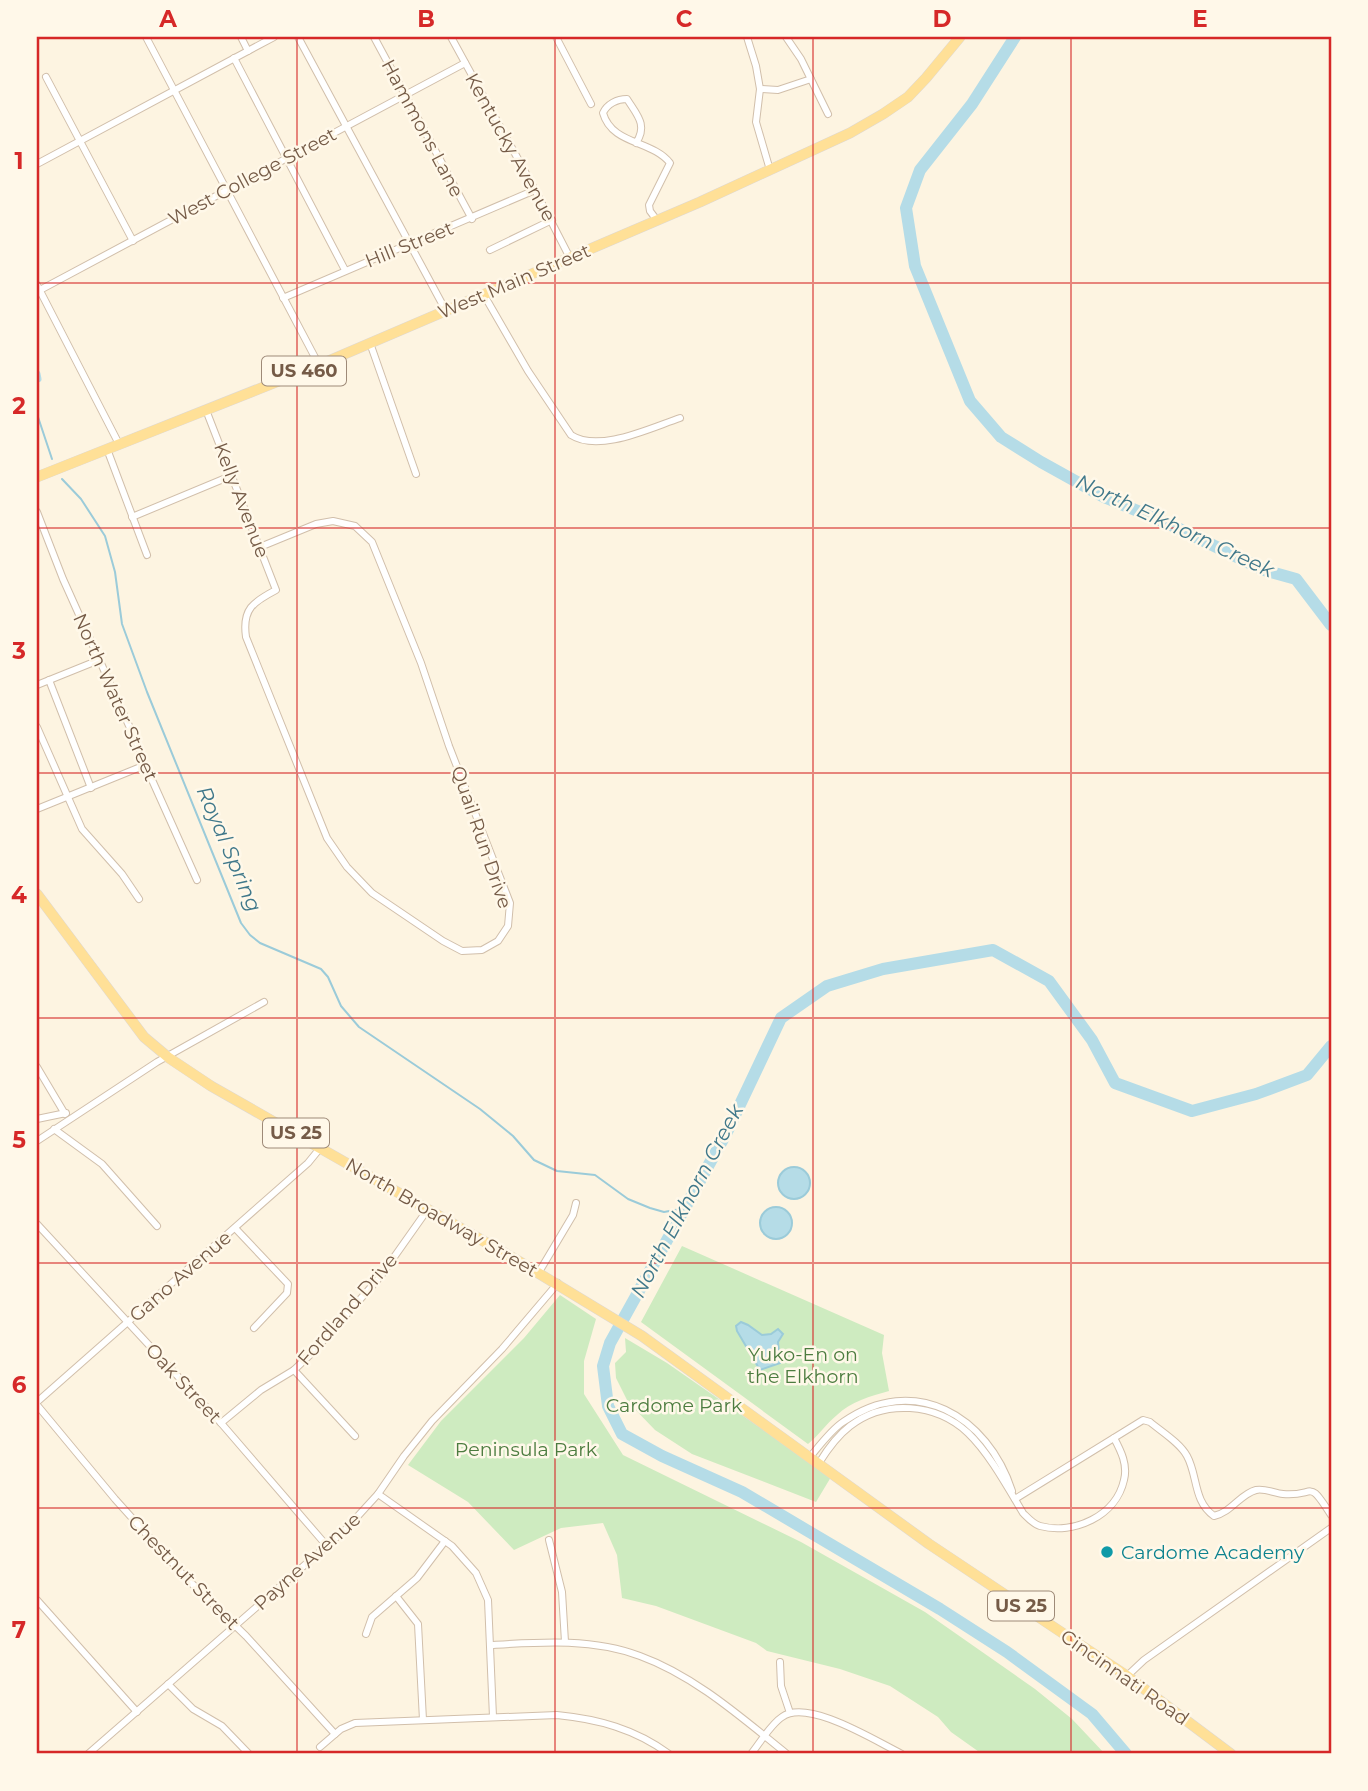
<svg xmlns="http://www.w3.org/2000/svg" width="1368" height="1791" font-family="Montserrat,sans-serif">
	<rect width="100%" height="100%" fill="#fdf4e1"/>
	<!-- green -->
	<g fill="#ceebc0">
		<path d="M682 1246 884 1335 882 1353 889 1391C871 1396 850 1402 837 1415 826 1424 819 1435 808 1444L641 1322Z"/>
		<path d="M560 1295 596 1319 584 1361V1394L623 1455 801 1542 925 1612 1035 1689 1072 1719 1105 1754H982L951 1732 938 1717 890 1686 840 1669 767 1651 756 1643 656 1606 622 1598 617 1555 603 1523 561 1528 514 1550 468 1502 408 1465 441 1421 524 1338Z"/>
		<path d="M625 1338 667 1363 831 1477 816 1502 692 1454 655 1430 628 1402 616 1378 615 1363 626 1352Z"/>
	</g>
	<!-- water -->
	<g fill="#b5dce7" stroke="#9bcbd9" stroke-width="2">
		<circle cx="794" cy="1183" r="16"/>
		<circle cx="776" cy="1223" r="16"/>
		<path d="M741 1322 748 1325 762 1335 771 1334 778 1329 783 1334 778 1342 780 1363 760 1370 737 1331 736 1326Z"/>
	</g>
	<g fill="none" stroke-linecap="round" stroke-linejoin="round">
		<!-- stream -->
		<g stroke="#9bcbd9" stroke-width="2">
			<path d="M37 414 52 459"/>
			<path d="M62 479 81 499 105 536 115 572 122 624 147 692 241 923 250 935 260 943 321 969 328 977 341 1006 359 1027 480 1109 513 1136 534 1160 557 1171 595 1175 628 1199 650 1208 664 1212 686 1208"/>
		</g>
		<!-- canal -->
		<path stroke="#b5dce7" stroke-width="7" d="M37 374 38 379"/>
		<!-- river -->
		<g stroke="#b5dce7" stroke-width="12">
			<path d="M1015 37 972 104 920 170 906 208 915 266 970 401 1001 437 1041 462 1104 497 1169 524 1264 570 1296 579 1331 625"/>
			<path d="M1126 1754 1092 1714 1007 1652 940 1609 742 1492 662 1456 622 1434 608 1406 603 1366 610 1343 727 1132 781 1018 827 986 883 969 993 950 1049 981 1092 1040 1115 1083 1192 1111 1256 1094 1307 1075 1331 1046"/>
		</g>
		<defs>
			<g id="minor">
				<path d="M146 37 319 365"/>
				<path d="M241 37 248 51"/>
				<path d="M298 37 446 311"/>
				<path d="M374 37 472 219"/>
				<path d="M451 37 535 190 570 258"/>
				<path d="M556 37 591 104"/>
				<path d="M747 37 756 66 760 89 756 122 770 170"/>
				<path d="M786 37 801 59 828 114"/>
				<path d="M234 58 345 270"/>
				<path d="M46 77 133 241"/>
				<path d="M760 89 778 90 811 79"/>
				<path d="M636 143C648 125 637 115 627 99 617 99 607 104 603 113 612 145 652 140 670 163L649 205 650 211 656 219"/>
				<path d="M37 164 274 37"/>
				<path d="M490 250 552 220"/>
				<path d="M37 285 119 444"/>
				<path d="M40 290 465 63"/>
				<path d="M484 295 528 371 571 435C599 453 650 428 680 418"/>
				<path d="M283 298 535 190"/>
				<path d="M370 343 416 474"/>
				<path d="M206 410 276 590C253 602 242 609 246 637L327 838 347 867 372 893 443 941 462 951 482 950 498 941 508 926 510 903 449 746 421 663 372 542 355 526 333 521 316 524 260 547"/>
				<path d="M107 449 147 555"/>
				<path d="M37 512 63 579 144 759 143 766 148 771 197 880"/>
				<path d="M132 517 233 475"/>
				<path d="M49 680 91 788"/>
				<path d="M37 685 99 660"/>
				<path d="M37 727 82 829 122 874 139 899"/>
				<path d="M37 809 143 766"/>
				<path d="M37 1067 65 1114"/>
				<path d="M37 1119 66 1113"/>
				<path d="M54 1129 102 1164 157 1226"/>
				<path d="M37 1141 157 1062 264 1002"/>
				<path d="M37 1224 221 1423 327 1546"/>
				<path d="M235 1228 288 1284 287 1293 254 1328"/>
				<path d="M539 1272 573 1215 576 1203"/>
				<path d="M294 1370 355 1436"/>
				<path d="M37 1402 308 1163 321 1147"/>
				<path d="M37 1405 115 1499 185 1577 246 1636 335 1734"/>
				<path d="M221 1423 261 1390 294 1370 313 1352 380 1277 428 1209"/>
				<path d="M810 1457C820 1445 831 1430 843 1422 914 1372 988 1416 1012 1491"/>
				<path d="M819 1463C827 1450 837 1436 850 1426 885 1399 936 1403 968 1433 989 1453 1008 1488 1023 1513 1028 1518 1033 1524 1040 1526 1074 1535 1116 1516 1124 1480 1128 1465 1121 1451 1114 1438"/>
				<path d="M378 1494 452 1546 476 1573 488 1600 493 1717"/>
				<path d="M1015 1499 1143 1420 1150 1422C1162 1432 1180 1443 1187 1456 1198 1476 1193 1501 1214 1516 1232 1512 1240 1494 1256 1490 1264 1488 1274 1493 1283 1494 1316 1497 1307 1477 1331 1515"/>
				<path d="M549 1540 562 1592 565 1642"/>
				<path d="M396 1596 418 1624 423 1720"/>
				<path d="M37 1600 137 1712"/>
				<path d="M366 1634 372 1617 417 1578 445 1541"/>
				<path d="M491 1645C540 1642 593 1638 640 1656 695 1676 742 1718 787 1754"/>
				<path d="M780 1662 781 1686 790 1713"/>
				<path d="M1127 1676 1144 1660 1331 1528"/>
				<path d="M168 1684 193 1709 222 1726 249 1754"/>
				<path d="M320 1747 341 1729 355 1723 557 1715C598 1719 635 1729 669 1754"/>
				<path d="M88 1754 346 1529 378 1494 404 1456 432 1421 502 1349 558 1283"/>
				<path d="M751 1754C760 1743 770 1725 782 1717 808 1698 877 1742 902 1754"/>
			</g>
			<g id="primary">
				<path d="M37 477 319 365 700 202 850 133 883 114 908 97 926 78 960 37"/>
				<path d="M37 894 144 1037 169 1058 211 1086 515 1259 642 1336 929 1544 1127 1676 1231 1754"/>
			</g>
		</defs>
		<!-- minor casing -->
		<use href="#minor" stroke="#d1bfab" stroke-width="8"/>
		<!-- primary casing -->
		<use href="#primary" stroke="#ded8d3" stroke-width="11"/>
		<!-- minor -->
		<use href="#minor" stroke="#fff" stroke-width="6"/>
		<!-- primary -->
		<use href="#primary" stroke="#ffe097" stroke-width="10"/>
	</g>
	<!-- grid -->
	<path fill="none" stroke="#d62828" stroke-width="2" stroke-opacity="0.55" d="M297 37V1754M555 37V1754M813 37V1754M1071 37V1754M37 283H1331M37 528H1331M37 773H1331M37 1018H1331M37 1263H1331M37 1508H1331"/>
	<!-- markers -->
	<circle fill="#0f9aa8" stroke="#fff8e9" stroke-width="2.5" cx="1107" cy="1552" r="7"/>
	<g text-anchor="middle" stroke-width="5" stroke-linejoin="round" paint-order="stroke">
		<!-- shield labels -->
		<g fill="#fff8e9" stroke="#9e8a78" stroke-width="2">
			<rect x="262" y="356.5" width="84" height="29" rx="5"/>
			<rect x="263" y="1118.5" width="66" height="29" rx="5"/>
			<rect x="988" y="1591.5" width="66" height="29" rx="5"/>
		</g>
		<g font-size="18" font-weight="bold" fill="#755b47">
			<text x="304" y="377">US 460</text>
			<text x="296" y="1139">US 25</text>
			<text x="1021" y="1612">US 25</text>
		</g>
		<!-- street labels -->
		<g font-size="19" fill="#755b47" stroke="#fff8e9">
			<text transform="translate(423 128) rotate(62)" y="7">Hammons Lane</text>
			<text transform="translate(511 147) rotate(61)" y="7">Kentucky Avenue</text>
			<text transform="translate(252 176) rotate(-28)" y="7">West College Street</text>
			<text transform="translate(409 244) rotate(-22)" y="7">Hill Street</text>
			<text transform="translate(514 281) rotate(-23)" y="7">West Main Street</text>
			<text transform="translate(242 500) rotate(69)" y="7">Kelly Avenue</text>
			<text transform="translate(116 697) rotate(66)" y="7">North Water Street</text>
			<text transform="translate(482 837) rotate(71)" y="7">Quail Run Drive</text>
			<text transform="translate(442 1217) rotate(30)" y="7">North Broadway Street</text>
			<text transform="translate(180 1276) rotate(-41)" y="7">Gano Avenue</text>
			<text transform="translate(347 1309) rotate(-49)" y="7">Fordland Drive</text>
			<text transform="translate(184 1383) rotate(47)" y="7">Oak Street</text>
			<text transform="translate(307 1561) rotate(-42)" y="7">Payne Avenue</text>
			<text transform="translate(184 1572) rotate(46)" y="7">Chestnut Street</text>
			<text transform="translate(1125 1677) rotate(35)" y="7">Cincinnati Road</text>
		</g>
		<!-- park labels -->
		<g font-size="19" fill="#4c7c3f" stroke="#fff8e9">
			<text x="803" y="1361">Yuko-En on<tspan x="803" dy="22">the Elkhorn</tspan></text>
			<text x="674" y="1412">Cardome Park</text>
			<text x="526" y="1456">Peninsula Park</text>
		</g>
		<!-- culture labels -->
		<g font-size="19" fill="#0d838f" stroke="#fff8e9" text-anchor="start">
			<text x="1121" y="1559">Cardome Academy</text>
		</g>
		<!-- water labels -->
		<g font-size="21" font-style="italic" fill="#40788a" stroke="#fff8e9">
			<text transform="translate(1175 526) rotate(25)" y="7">North Elkhorn Creek</text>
			<text transform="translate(229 849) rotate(67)" y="7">Royal Spring</text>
			<text transform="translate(687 1201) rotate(-62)" y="7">North Elkhorn Creek</text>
		</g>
	</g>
	<!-- border -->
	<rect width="1368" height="1791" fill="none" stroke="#fff8e9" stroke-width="77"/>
	<rect x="38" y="38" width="1292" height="1714" fill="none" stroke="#d62828" stroke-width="2.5"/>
	<g font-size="23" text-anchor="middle" font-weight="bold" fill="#d62828">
		<text x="168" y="27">A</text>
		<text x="426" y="27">B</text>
		<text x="684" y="27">C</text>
		<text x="942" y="27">D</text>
		<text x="1200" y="27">E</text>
		<text x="19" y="169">1</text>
		<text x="19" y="414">2</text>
		<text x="19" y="659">3</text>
		<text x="19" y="903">4</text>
		<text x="19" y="1148">5</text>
		<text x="19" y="1393">6</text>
		<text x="19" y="1638">7</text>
	</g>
</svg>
